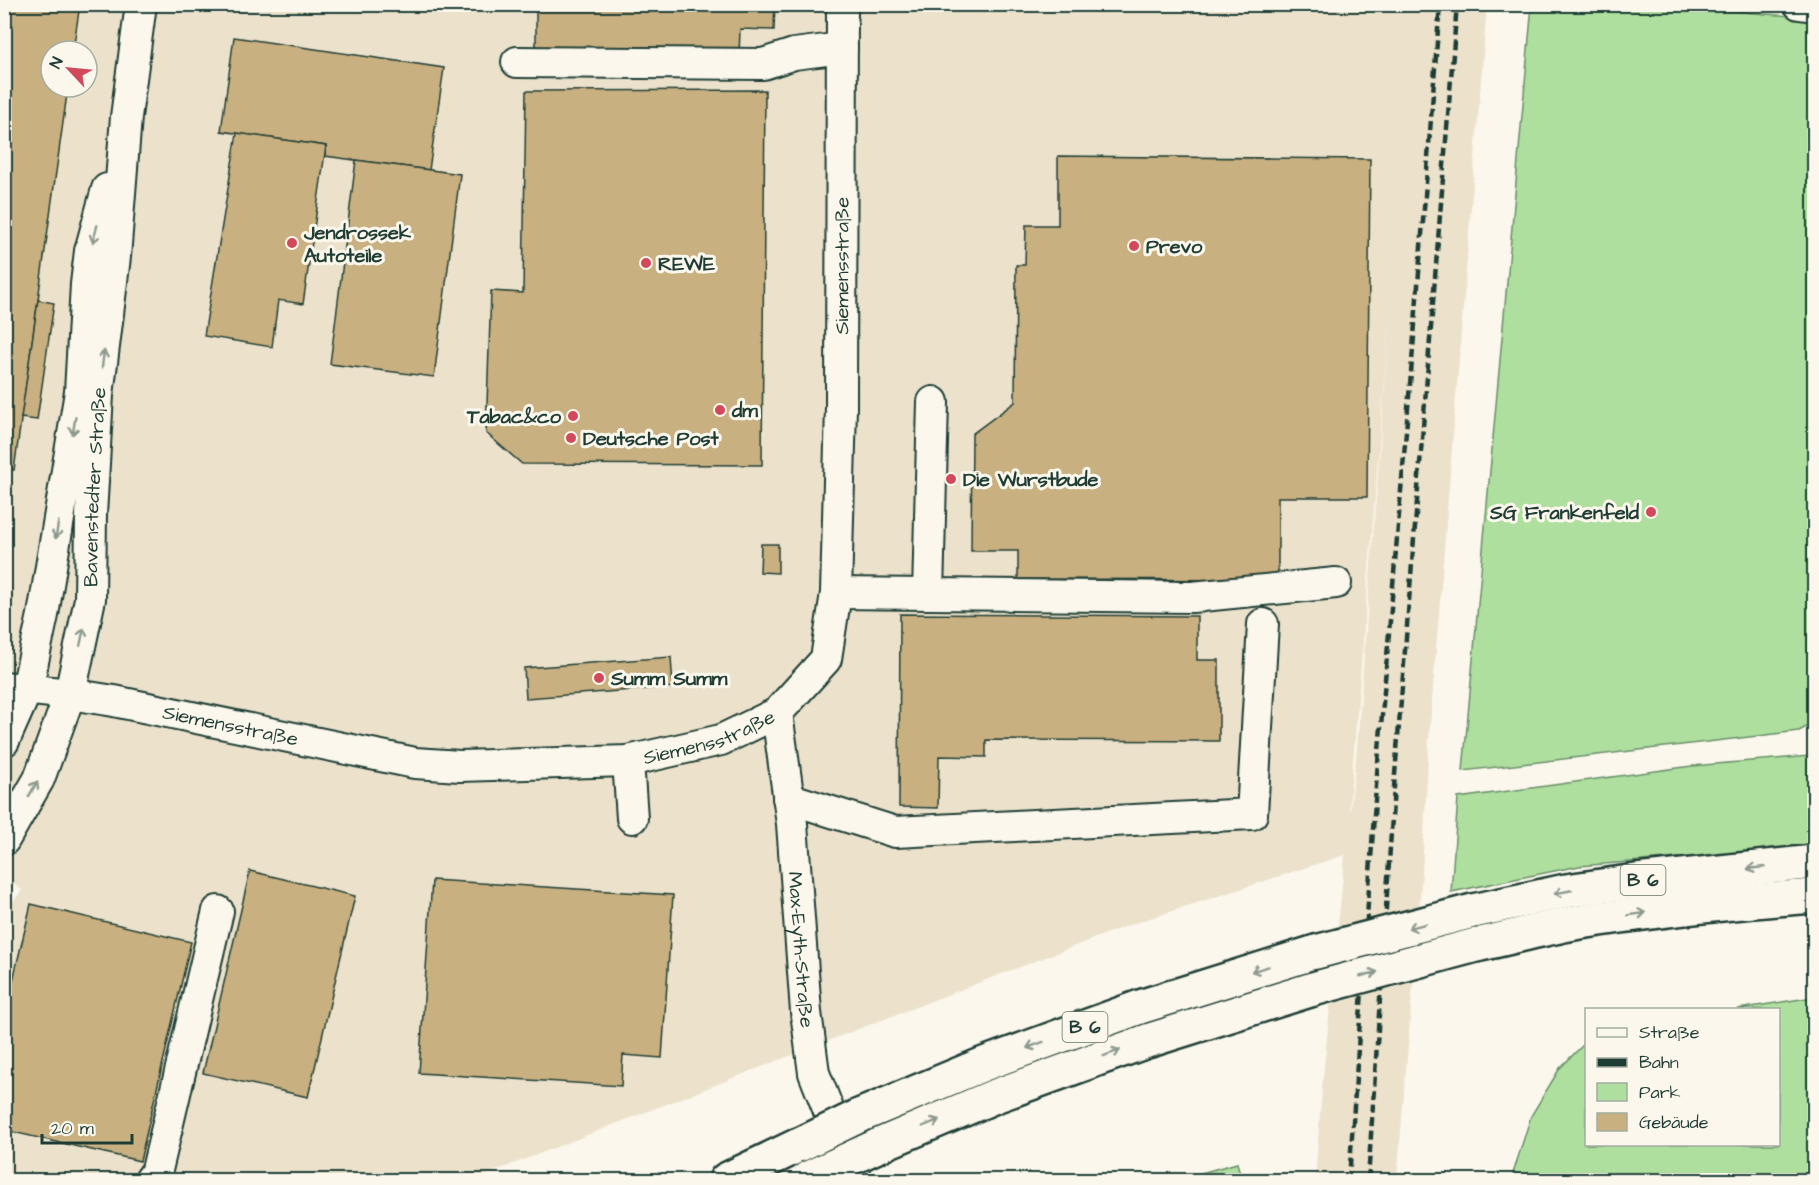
<svg xmlns="http://www.w3.org/2000/svg" width="1819" height="1185" font-family="'Architects Daughter',sans-serif">
	<rect width="100%" height="100%" fill="#fbf7ec"/>
	<filter id="ink" filterUnits="userSpaceOnUse"><feTurbulence type="fractalNoise" baseFrequency=".0167" numOctaves="2"/><feDisplacementMap in="SourceGraphic" scale="12" xChannelSelector="R" yChannelSelector="G"/><feConvolveMatrix kernelMatrix="1 2 1 2 8 2 1 2 1" color-interpolation-filters="sRGB"/></filter>
	<g filter="url(#ink)">
		<!-- built -->
		<path fill="#ece2cc" fill-rule="evenodd" d="M5 5H1487L1429 739 1422 873 1397 1180H1315L1322 1088 1345 855 1129 925 843 1035 493 1172 475 1180H7L5 1178V912L22 890 4 877ZM51 51H87V87H51ZM1390 315 1357 747 1350 810H1349Z"/>
		<!-- green -->
		<g fill="#afdf9f" stroke="#678e6a" stroke-width="1.5">
			<path d="M1532 5H1660L1814 18V723L1799 731 1463 771Z"/>
			<path d="M1814 754V847L1579 866 1451 892 1458 798 1692 766 1811 756Z"/>
			<path d="M1814 997V1180H1511L1531 1116 1560 1068 1586 1042V1144H1778V1010L1738 1009Z"/>
			<path d="M1237 1163 1242 1180H1176Z"/>
		</g>
		<!-- building -->
		<g fill="#c9b080" stroke="#1f3d34" stroke-width="1.5">
			<path d="M4 4H80L73 51H51V87H68L14 470 4 468Z"/>
			<path d="M536 4H775L774 30 740 29 739 56 536 54Z"/>
			<path d="M234 37 444 68 429 170 325 156 326 146 221 131Z"/>
			<path d="M765 90 762 465 522 464 486 433 491 291 523 293 526 91Z"/>
			<path d="M237 133 326 146 303 304 278 300 272 347 204 336Z"/>
			<path d="M1058 156 1370 159 1367 497H1278V580L1018 579V551H971L972 434 1015 402 1016 265H1025L1026 225H1058Z"/>
			<path d="M356 160 460 174 434 377 330 364Z"/>
			<path d="M38 300 54 303 37 420 21 418Z"/>
			<path d="M761 544H778V573L760 572Z"/>
			<path d="M900 614 1197 616V660H1219V741L986 740V757L939 756 938 808 899 807Z"/>
			<path d="M671 657 673 687 526 698 524 668Z"/>
			<path d="M250 871 355 896 308 1097 203 1073Z"/>
			<path d="M432 880 673 895 662 1058 623 1055 621 1086 419 1073Z"/>
			<path d="M31 904 191 942 140 1161 4 1130V1018Z"/>
		</g>
		<g fill="none" stroke-linecap="round" stroke-linejoin="round">
			<defs>
				<g id="minor">
					<path d="M1799 4 1814 6"/>
					<path d="M517 62 763 64 794 54 842 48"/>
					<path d="M836 593 1192 597 1336 583"/>
					<path d="M928 594 933 402"/>
					<path id="s1" d="M4 687 70 694 114 701 415 763 460 766 628 761 721 740 777 713 826 659 836 593 841 407 842 4"/>
					<path id="s2" d="M777 713 792 824 806 1012 814 1073 856 1180"/>
					<path d="M4 741 27 689 43 615 80 392 86 284 90 251 107 189"/>
					<path d="M628 761 632 818"/>
					<path d="M788 798 895 832 1252 814 1263 624"/>
					<path id="s3" d="M4 840 39 779 70 694 90 599 91 515 98 395 115 257 126 117 141 4"/>
					<path d="M150 1180 157 1170 218 911"/>
				</g>
				<g id="highway">
					<path d="M1473 911 1566 891 1636 881 1814 862"/>
					<path d="M1476 945C1509 938 1541 929 1574 923 1654 910 1734 902 1814 896"/>
					<path d="M859 1116 984 1064 1140 1007 1316 952"/>
					<path d="M877 1146 995 1096 1147 1041 1313 989"/>
					<path d="M726 1180 799 1145"/>
				</g>
			</defs>
			<!-- minor casing -->
			<use href="#minor" stroke="#1f3d34" stroke-width="34"/>
			<!-- highway casing -->
			<use href="#highway" stroke="#1f3d34" stroke-width="38"/>
			<!-- minor -->
			<use href="#minor" stroke="#fbf7ec" stroke-width="30"/>
			<!-- highway -->
			<use href="#highway" stroke="#fbf7ec" stroke-width="33"/>
			<!-- rail -->
			<g stroke="#1f3d34" stroke-width="4.5" stroke-dasharray="9 4.5" stroke-linecap="butt">
				<path d="M1349 1180 1376 786 1413 349 1440 4"/>
				<path d="M1368 1180 1394 787 1457 4"/>
			</g>
			<defs>
				<g id="highway-bridge">
					<path d="M1316 952 1473 911"/>
					<path d="M1313 989 1476 945"/>
					<path d="M799 1145 859 1116"/>
					<path d="M808 1178 877 1146"/>
				</g>
			</defs>
			<!-- highway-bridge casing -->
			<use href="#highway-bridge" stroke="#1f3d34" stroke-width="38" stroke-linecap="butt"/>
			<!-- highway-bridge -->
			<use href="#highway-bridge" stroke="#fbf7ec" stroke-width="33"/>
		</g>
		<!-- one-way arrows -->
		<defs><path id="oneway-shaft" d="M-6 0H5M1.5-3L5.5 0L1.5 3" fill="none" stroke-width="1.6" stroke-linecap="round" stroke-linejoin="round" transform="scale(1.5)"/></defs>
		<g stroke="#8d9a90">
			<use href="#oneway-shaft" transform="translate(95 234) rotate(105)"/>
			<use href="#oneway-shaft" transform="translate(103 359) rotate(-83)"/>
			<use href="#oneway-shaft" transform="translate(74 426) rotate(99)"/>
			<use href="#oneway-shaft" transform="translate(57 530) rotate(99)"/>
			<use href="#oneway-shaft" transform="translate(82 637) rotate(-78)"/>
			<use href="#oneway-shaft" transform="translate(33 789) rotate(-61)"/>
			<use href="#oneway-shaft" transform="translate(1756 868) rotate(174)"/>
			<use href="#oneway-shaft" transform="translate(1563 892) rotate(169)"/>
			<use href="#oneway-shaft" transform="translate(1637 914) rotate(-8)"/>
			<use href="#oneway-shaft" transform="translate(1417 926) rotate(166)"/>
			<use href="#oneway-shaft" transform="translate(1260 969) rotate(163)"/>
			<use href="#oneway-shaft" transform="translate(1369 974) rotate(-15)"/>
			<use href="#oneway-shaft" transform="translate(1035 1045) rotate(160)"/>
			<use href="#oneway-shaft" transform="translate(1112 1053) rotate(-20)"/>
			<use href="#oneway-shaft" transform="translate(931 1123) rotate(-23)"/>
		</g>
	</g>
	<!-- markers -->
	<g fill="#d1495b" stroke="#fbf7ec" stroke-width="2">
		<circle cx="292" cy="243" r="6"/>
		<circle cx="1134" cy="246" r="6"/>
		<circle cx="646" cy="263" r="6"/>
		<circle cx="720" cy="410" r="6"/>
		<circle cx="573" cy="416" r="6"/>
		<circle cx="571" cy="438" r="6"/>
		<circle cx="951" cy="479" r="6"/>
		<circle cx="1651" cy="512" r="6"/>
		<circle cx="599" cy="678" r="6"/>
	</g>
	<g text-anchor="middle" stroke-width="6" stroke-linejoin="round" paint-order="stroke">
		<!-- shield labels -->
		<g fill="#fbf7ec" stroke="#61756b" stroke-width="1.5">
			<rect x="1620.5" y="865" width="45" height="30" rx="4.5"/>
			<rect x="1062.5" y="1012" width="45" height="30" rx="4.5"/>
		</g>
		<g font-size="18" font-weight="bold" fill="#1f3d34">
			<text x="1643" y="886">B 6</text>
			<text x="1085" y="1033">B 6</text>
		</g>
		<!-- poi labels -->
		<g font-size="20" font-weight="bold" fill="#1f3d34" stroke="#fbf7ec" text-anchor="start">
			<text x="304" y="239">Jendrossek<tspan x="304" dy="23">Autoteile</tspan></text>
			<text x="1146" y="253">Prevo</text>
			<text x="658" y="270">REWE</text>
			<text x="732" y="417">dm</text>
			<text x="561" y="423" text-anchor="end">Tabac&amp;co</text>
			<text x="583" y="445">Deutsche Post</text>
			<text x="963" y="486">Die Wurstbude</text>
			<text x="1639" y="519" text-anchor="end">SG Frankenfeld</text>
			<text x="611" y="685">Summ Summ</text>
		</g>
		<!-- street labels -->
		<g font-size="20" fill="#1f3d34" stroke="#fbf7ec">
			<text dy="7" stroke="none"><textPath href="#s1" startOffset="1256">Siemensstraße</textPath></text>
			<text dy="7" stroke="none"><textPath href="#s3" startOffset="370">Bavenstedter Straße</textPath></text>
			<text dy="7" stroke="none"><textPath href="#s1" startOffset="230">Siemensstraße</textPath></text>
			<text dy="7" stroke="none"><textPath href="#s1" startOffset="716">Siemensstraße</textPath></text>
			<text dy="7" stroke="none"><textPath href="#s2" startOffset="238">Max-Eyth-Straße</textPath></text>
		</g>
	</g>
	<!-- margin -->
	<rect width="1819" height="1185" fill="none" stroke="#fbf7ec" stroke-width="24"/>
	<rect x="12" y="12" width="1795" height="1161" fill="none" stroke="#1f3d34" stroke-width="2" filter="url(#ink)"/>
	<!-- legend -->
	<rect x="1585" y="1008" width="195" height="138" fill="#fbf7ec" stroke="#a3ada2" stroke-width="1.5"/>
	<rect x="1597" y="1028" width="30" height="9" fill="#fbf7ec" stroke="#a3ada2" stroke-width="1.5"/>
	<text x="1639" y="1038" font-size="18" fill="#1f3d34">Straße</text>
	<rect x="1597" y="1058" width="30" height="9" fill="#1f3d34" stroke="#a3ada2" stroke-width="1.5"/>
	<text x="1639" y="1068" font-size="18" fill="#1f3d34">Bahn</text>
	<rect x="1597" y="1083" width="30" height="18" fill="#afdf9f" stroke="#a3ada2" stroke-width="1.5"/>
	<text x="1639" y="1098" font-size="18" fill="#1f3d34">Park</text>
	<rect x="1597" y="1113" width="30" height="18" fill="#c9b080" stroke="#a3ada2" stroke-width="1.5"/>
	<text x="1639" y="1128" font-size="18" fill="#1f3d34">Gebäude</text>
	<!-- north arrow -->
	<g transform="translate(69 69) rotate(296)"><circle r="28" fill="#fbf7ec" stroke="#a3ada2" stroke-width="1.5"/>
	<path d="M0-4.5L10 22L0 15L-10 22Z" fill="#d1495b"/>
	<text y="-9" font-size="16" font-weight="bold" text-anchor="middle" fill="#1f3d34">N</text>
	</g>
	<!-- scale -->
	<path d="M42 1134v9h90v-9" fill="none" stroke="#1f3d34" stroke-width="3"/>
	<text x="51" y="1134" font-size="18" fill="#1f3d34" stroke="#fbf7ec" stroke-width="4.5" paint-order="stroke">20 m</text>
</svg>
